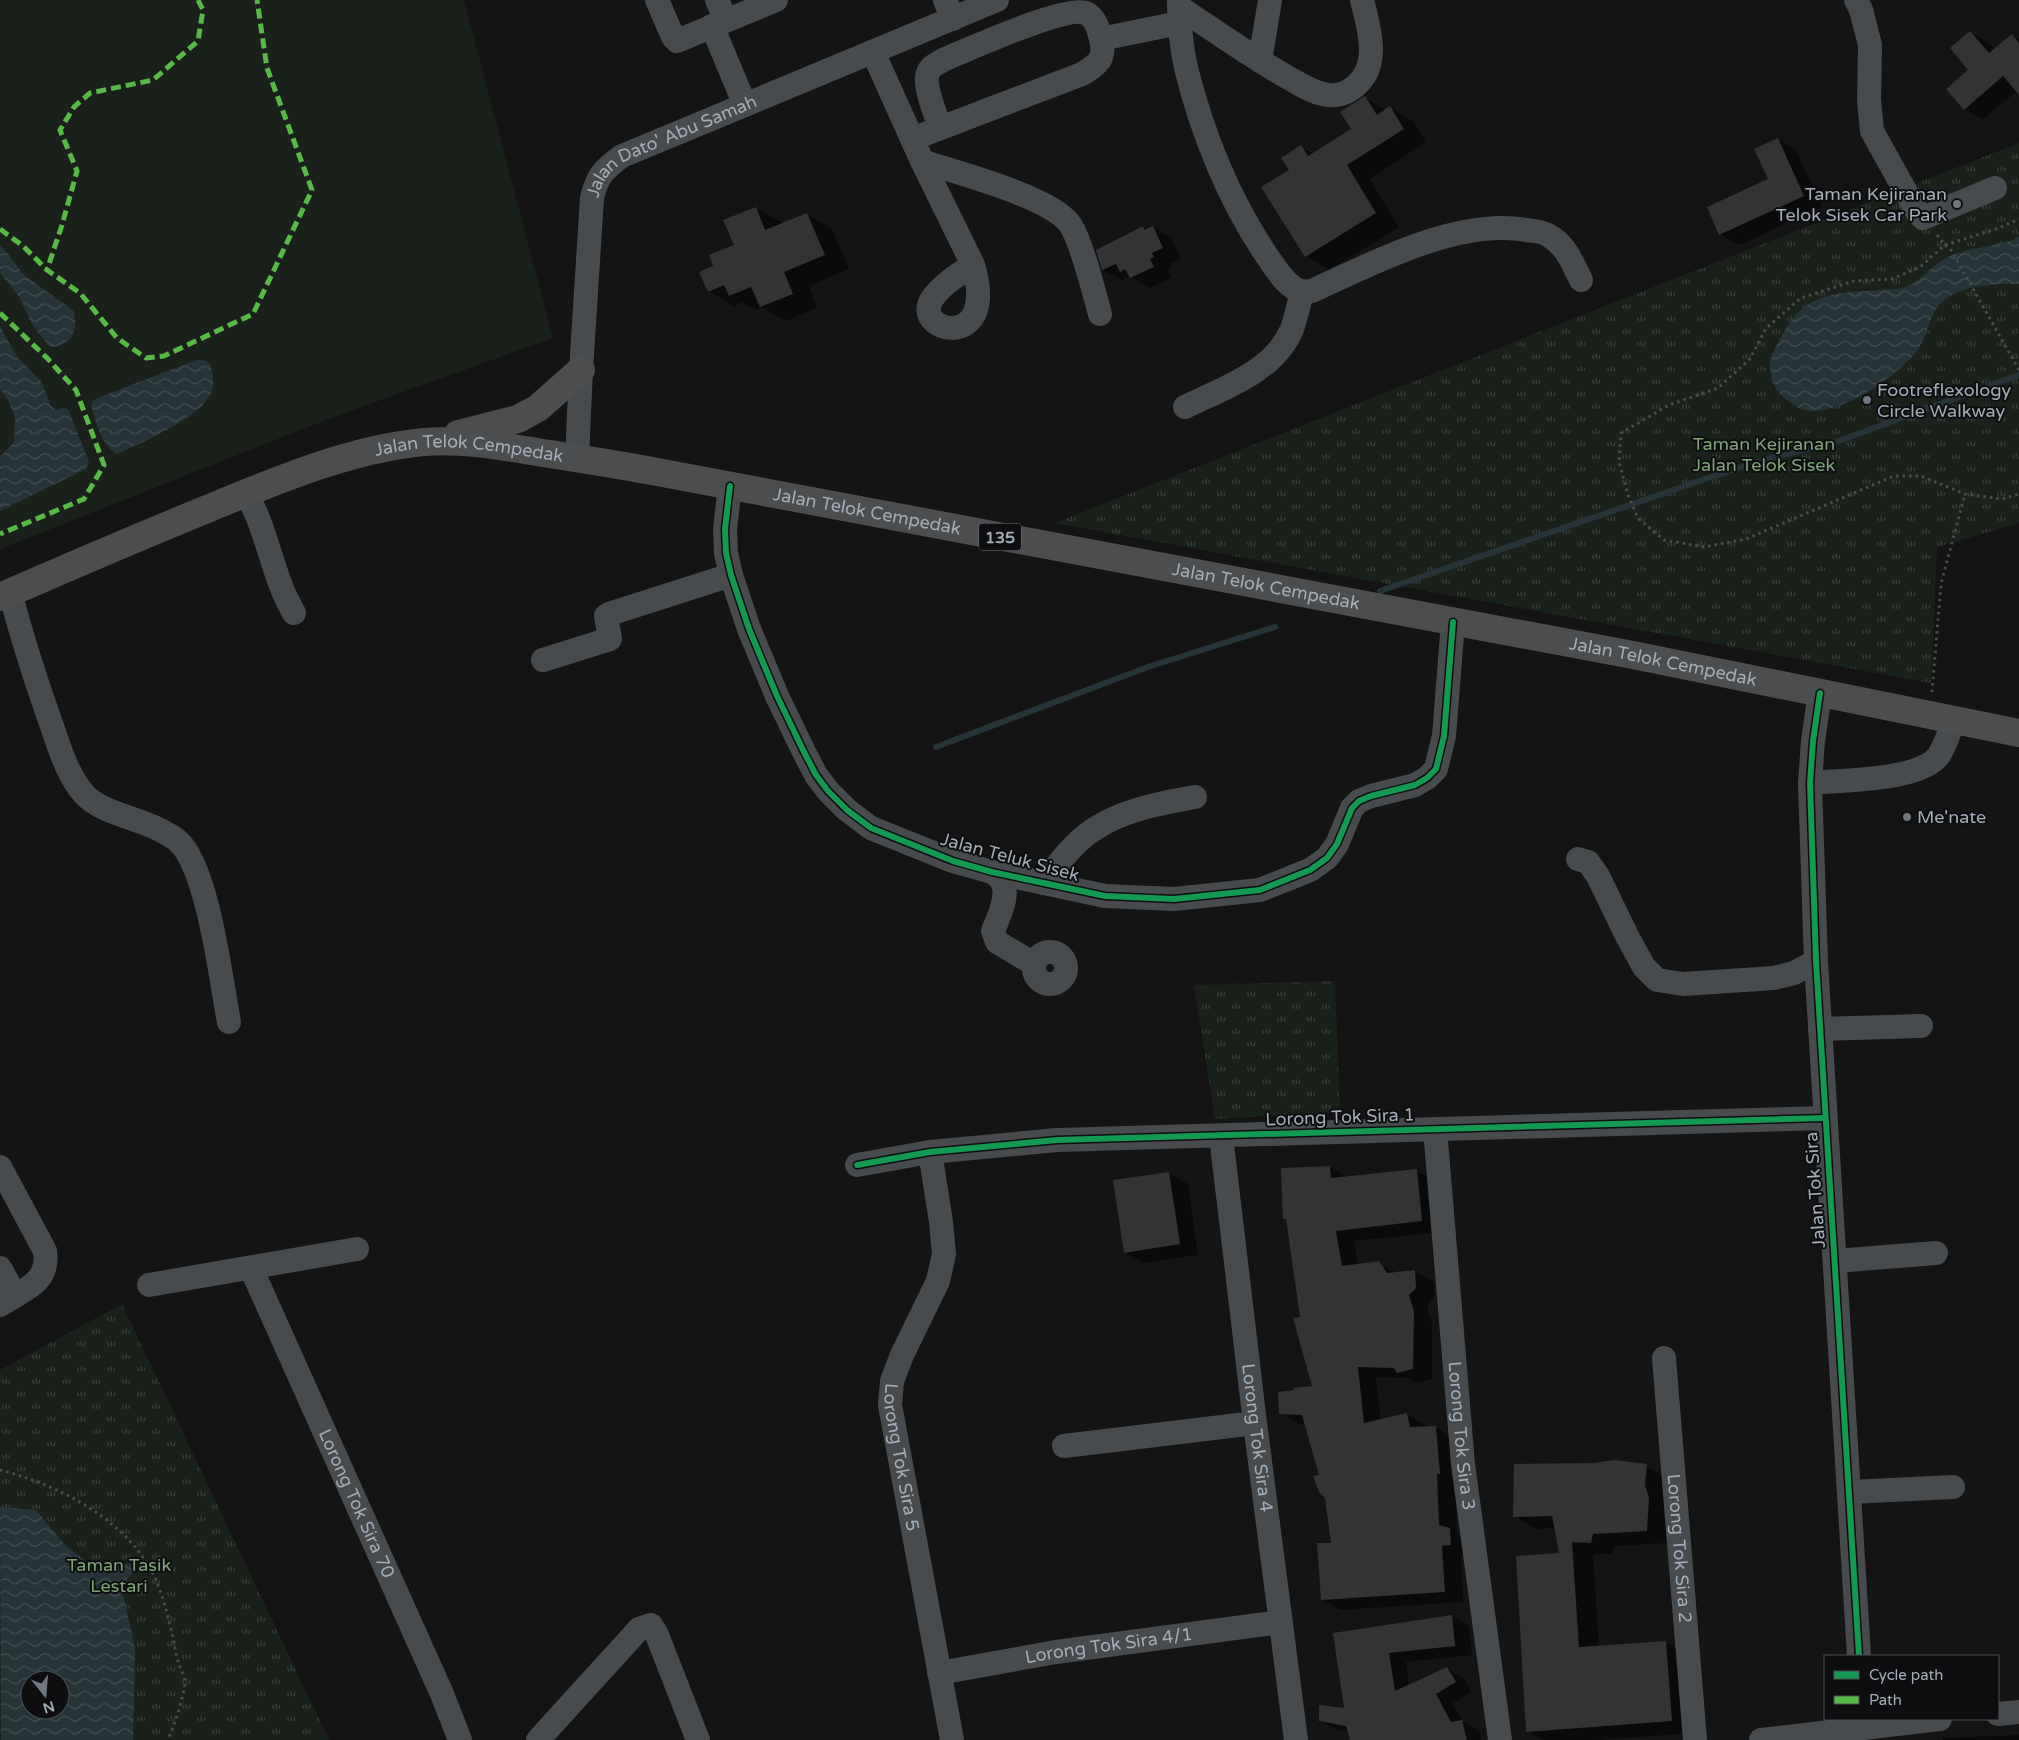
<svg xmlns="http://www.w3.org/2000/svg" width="2019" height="1740" font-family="'Varela Round',sans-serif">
	<defs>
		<pattern id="park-tufts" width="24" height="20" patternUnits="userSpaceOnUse" patternTransform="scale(1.25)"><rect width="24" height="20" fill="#1a211a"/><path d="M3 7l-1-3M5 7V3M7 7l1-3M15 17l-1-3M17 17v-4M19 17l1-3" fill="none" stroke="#383f39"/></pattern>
		<pattern id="water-waves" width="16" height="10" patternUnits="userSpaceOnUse" patternTransform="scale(1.25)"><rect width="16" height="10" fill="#263337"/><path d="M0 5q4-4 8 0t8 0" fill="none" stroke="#424e52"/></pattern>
	</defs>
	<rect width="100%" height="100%" fill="#141414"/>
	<!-- grass -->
	<path fill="#1a211a" d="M0 0H464L553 338 339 415 0 549Z"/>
	<!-- park -->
	<g fill="url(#park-tufts)" fill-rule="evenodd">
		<path d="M2019 143V523L1937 547 1931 683 1055 523Z"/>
		<path d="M1335 981 1340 1112 1215 1119 1194 985Z"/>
		<path d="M122 1304 329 1740H0V1370ZM30 1680H60V1710H30Z"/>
	</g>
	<!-- water -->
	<g fill="url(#water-waves)" fill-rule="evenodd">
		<path d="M2019 237V284C1995 284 1963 284 1943 301 1930 311 1927 338 1917 351 1895 378 1839 418 1803 410 1798 408 1792 403 1787 400 1775 392 1770 377 1770 364 1771 353 1778 343 1783 333 1806 291 1838 293 1880 290 1890 289 1902 290 1910 285 1923 279 1933 264 1946 258 1969 246 1996 248 2019 237Z"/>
		<path d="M0 244 24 275 74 311C78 330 72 346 50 347L33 326 20 298 0 273Z"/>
		<path d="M0 326 17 357 41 381 51 406 56 410 62 408 68 409 89 462 86 469 0 511V457L14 442 15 417 9 402 0 389Z"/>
		<path d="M196 360H204L210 364C212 373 215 382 212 391 202 418 142 442 117 454 101 446 95 420 91 404L95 399Z"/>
		<path d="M0 1507 36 1510 66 1546 94 1567 113 1563 132 1564 136 1570 121 1585 135 1648 133 1740H1ZM30 1680H60V1710H30Z"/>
	</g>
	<!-- shadow -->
	<g fill="#0007">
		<path d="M1970 32 1989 43 1995 50 2012 36 2019 39V93L2017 91 1983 119 1964 109 1970 70Z"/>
		<path d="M1365 98 1386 110 1390 108 1413 121 1426 142 1370 179 1399 227 1329 270 1306 256 1290 170 1301 147 1314 154 1353 130Z"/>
		<path d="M1778 140 1796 150 1822 207 1739 245 1720 234 1769 180Z"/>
		<path d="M755 208 781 222 782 225 807 214 832 229 849 269 809 286 817 308 786 321 762 307 755 310 742 302 734 306 709 291 715 267 736 245Z"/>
		<path d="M1153 227 1171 238 1181 259 1170 264 1172 268 1168 270 1172 278 1149 288 1130 276 1122 280 1103 270 1097 250 1143 228 1147 230Z"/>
		<path d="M1330 1167 1348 1178 1416 1170 1435 1181 1441 1232 1354 1241 1358 1265 1378 1263 1396 1273 1415 1271 1434 1282V1298L1427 1306 1432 1323V1379L1417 1383 1407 1378 1376 1377 1381 1421 1407 1414 1425 1425 1426 1427H1435L1454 1438 1457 1534 1468 1540 1469 1555 1461 1556 1463 1602 1340 1610 1322 1599 1333 1544 1326 1497 1306 1424H1299L1281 1413 1314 1387 1287 1220 1284 1218Z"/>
		<path d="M1169 1173 1188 1184 1198 1255 1143 1263 1125 1252 1114 1181Z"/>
		<path d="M1646 1466 1668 1478 1669 1543 1614 1546 1613 1554H1593L1599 1647 1666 1642 1688 1655 1693 1733 1598 1740H1543L1528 1731 1561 1554 1556 1528 1536 1529 1514 1516Z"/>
		<path d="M1452 1616 1469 1626 1472 1655 1406 1662 1409 1686 1447 1669 1464 1679 1472 1692 1453 1703 1462 1721 1479 1731 1482 1740H1351L1349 1732 1337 1730 1320 1720 1346 1709 1334 1634Z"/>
		<path d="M2019 1735V1740H1943V1738Z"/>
	</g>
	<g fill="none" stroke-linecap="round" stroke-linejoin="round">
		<!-- stream -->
		<g stroke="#263337" stroke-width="6">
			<path d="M1380 591 1717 475 1756 462 1836 442 2019 375"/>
			<path d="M936 747 1148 667 1275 627"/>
		</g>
	</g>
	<!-- building -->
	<g fill="#333335">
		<path d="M1970 31 1989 53 2012 34 2019 43V95L2003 76 1964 110 1946 89 1968 70 1950 48Z"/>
		<path d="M1365 96 1377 115 1390 106 1404 129 1347 165 1376 213 1305 257 1261 187 1289 170 1281 158 1301 145 1308 156 1351 129 1340 112Z"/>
		<path d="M1778 138 1804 196 1719 235 1707 207 1768 179 1754 149Z"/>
		<path d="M756 207 765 230 807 213 825 255 784 272 793 294 760 307 751 287 729 296 724 285 708 292 699 272 713 266 709 255 734 245 723 220Z"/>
		<path d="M1143 226 1144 230 1153 226 1163 248 1152 253 1154 257 1150 259 1154 267 1130 278 1125 269 1120 272 1116 264 1102 270 1096 250Z"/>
		<path d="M1330 1166 1331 1178 1417 1169 1422 1221 1336 1231 1342 1266 1379 1261 1387 1273 1415 1270 1416 1288 1409 1295 1414 1311 1413 1369 1397 1373 1394 1368 1358 1367 1364 1423 1407 1413 1410 1427 1436 1426 1440 1474H1437L1439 1525 1450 1528 1451 1545 1442 1546 1445 1592 1321 1600 1317 1543H1331L1325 1498 1319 1492 1313 1476 1319 1475 1302 1415 1279 1414 1278 1392 1294 1390 1293 1388 1312 1386 1293 1318 1300 1317 1286 1219H1283L1281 1168Z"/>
		<path d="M1169 1172 1180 1244 1124 1253 1113 1180Z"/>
		<path d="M1614 1460 1647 1464 1645 1485 1649 1498 1647 1531 1593 1534 1591 1543 1572 1542 1579 1647 1666 1641 1672 1721 1526 1732 1516 1556 1559 1553 1552 1516 1513 1517 1514 1464 1593 1463Z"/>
		<path d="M1452 1615 1455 1646 1389 1653 1395 1691 1447 1667 1456 1682 1436 1694 1451 1722 1462 1720 1467 1740H1350L1346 1726 1319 1721V1705L1344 1708 1333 1633Z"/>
	</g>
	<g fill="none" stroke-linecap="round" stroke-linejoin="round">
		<!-- path -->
		<g stroke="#494b4f" stroke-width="3" stroke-dasharray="2.5 4" stroke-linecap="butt">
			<path d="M1937 235 1945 245 1999 228 2019 219"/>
			<path d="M2019 370 1951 250 1945 245 1920 267 1892 279 1854 281 1801 298 1766 328 1750 359 1718 388 1669 405 1621 433 1619 462 1628 495 1638 518 1664 540 1704 547 1746 539 1894 476H1921L1965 494 2002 499 2019 494"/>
			<path d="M1932 692 1941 584 1965 494"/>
			<path d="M0 1470C55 1484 115 1514 147 1563 160 1583 168 1615 173 1638 175 1647 176 1656 179 1664 180 1669 185 1676 185 1682 184 1697 174 1726 168 1740"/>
		</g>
		<!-- minor -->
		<g stroke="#484b4d" stroke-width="24">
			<path d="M657 0 673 37 677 41 776 0"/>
			<path d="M717 0 726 20"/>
			<path d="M945 0 953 19"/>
			<path d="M1179 0C1179 23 1181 45 1186 68 1203 136 1230 202 1269 259 1277 270 1287 288 1301 291 1304 292 1308 291 1312 291 1373 263 1458 218 1526 230 1533 231 1542 231 1548 235 1566 245 1572 262 1581 280"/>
			<path d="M1856 0 1861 10 1870 45 1869 100 1872 131 1917 212 1923 218 1995 188"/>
			<path d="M1179 7C1215 31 1250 56 1287 77 1300 84 1314 94 1329 95 1338 96 1346 93 1353 88 1382 66 1369 29 1362 0"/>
			<path d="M712 26 745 105"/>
			<path d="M873 52 922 161 973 265C1000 354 910 332 932 299 941 285 959 274 973 265"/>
			<path d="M1260 61 1270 0"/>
			<path d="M940 128C936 115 923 85 928 73 930 66 937 64 943 60 967 50 1066 5 1086 13 1096 18 1098 29 1101 39"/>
			<path d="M912 139 1082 74C1098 64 1106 59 1101 39L1179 23"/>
			<path d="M922 161C957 173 1048 196 1069 223 1081 238 1094 293 1100 314"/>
			<path d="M1185 407C1223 388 1274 372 1292 329 1296 317 1299 304 1302 292"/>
			<path id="s1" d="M577 458 581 370 592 198C597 176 604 169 622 156L997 0"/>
			<path d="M730 486 725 529 726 553 731 575 749 629 777 696 804 752 816 775 828 791 847 810 871 828 953 861 992 872 1105 896 1174 899 1260 890 1310 870 1327 858 1337 844 1352 808 1359 801 1371 796 1415 785 1427 778 1436 769 1444 736 1453 622"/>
			<path d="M246 493C268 531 272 576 294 613"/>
			<path d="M10 592C21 634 34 675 48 715 58 742 65 772 84 794 102 814 139 818 162 831 167 834 174 837 178 841 208 868 221 980 229 1022"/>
			<path d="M543 660 610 639 606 616 609 614 731 575"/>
			<path d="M1820 693 1813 741 1810 783 1816 961 1859 1656"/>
			<path d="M1810 783C1841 780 1921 781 1939 755 1946 744 1950 731 1954 719"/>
			<path d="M1578 859 1588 862 1598 876 1627 936 1644 967 1657 980 1683 984 1774 978 1794 973 1816 961"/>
			<path d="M992 872C995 874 999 877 1001 880 1011 894 998 918 993 931L997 942 1034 964"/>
			<path d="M1044 883C1058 864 1073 843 1093 830 1122 810 1161 803 1195 797"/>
			<circle cx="1050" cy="968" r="16"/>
			<path d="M1820 1029 1921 1026"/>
			<path id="s2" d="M1435 1129 1463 1464 1500 1740"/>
			<path id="s3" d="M1221 1136 1255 1423 1296 1740"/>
			<path id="s4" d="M930 1152 941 1222 944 1254 938 1281 902 1355 892 1381 890 1405 952 1740"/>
			<path d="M857 1165 930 1152 1057 1140 1825 1118"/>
			<path d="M0 1167 45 1251C50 1283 23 1290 0 1305"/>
			<path d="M1835 1261 1936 1253"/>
			<path d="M0 1268 15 1295"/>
			<path id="s5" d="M251 1268 442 1694 460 1740"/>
			<path d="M149 1285 357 1249"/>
			<path id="s6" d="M1664 1358 1695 1740"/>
			<path d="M1064 1446 1255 1423"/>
			<path d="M1850 1492 1953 1487"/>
			<path id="s7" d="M939 1673 1056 1652 1280 1622"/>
			<path d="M1998 1714 2019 1712"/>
			<path d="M538 1740 639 1629 651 1625 657 1635 698 1740"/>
			<path d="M1761 1740 1940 1719"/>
		</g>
		<!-- major -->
		<g stroke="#4b4d4f" stroke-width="28">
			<path d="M458 434 518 419 538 408 581 370"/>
			<path id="s8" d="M0 597C71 566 141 536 212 507 280 479 351 449 424 442 462 439 500 446 537 452 575 458 614 464 652 471L1633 655 2019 733"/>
		</g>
		<!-- quiet -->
		<g stroke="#58b947" stroke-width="5" stroke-dasharray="10 5" stroke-linecap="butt">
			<path d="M198 0 203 10 198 41 153 80 90 93 74 107 60 130 77 171 62 225 47 270 80 293 117 338 146 358 164 356 253 314 312 190 267 68 257 0"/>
			<path d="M0 229 23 246 47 270"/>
			<path d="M0 313 47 358 76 390 104 465 84 499 0 534"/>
		</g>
		<defs>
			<g id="cycleway">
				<path d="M730 486 725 529 726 553 731 575 749 629 777 696 804 752 816 775 828 791 847 810 871 828 953 861 992 872 1105 896 1174 899 1260 890 1310 870 1327 858 1337 844 1352 808 1359 801 1371 796 1415 785 1427 778 1436 769 1444 736 1453 622"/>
				<path d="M1820 693 1813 741 1810 783 1816 961 1859 1656"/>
				<path d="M857 1165 930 1152 1057 1140 1825 1118"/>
			</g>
		</defs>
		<!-- cycleway casing -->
		<use href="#cycleway" stroke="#0e0e10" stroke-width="9"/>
		<!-- cycleway -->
		<use href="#cycleway" stroke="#139951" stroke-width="6"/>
	</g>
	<!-- markers -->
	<g fill="#71777e" stroke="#0e0e10" stroke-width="2">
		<circle cx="1957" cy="204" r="5"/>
		<circle cx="1867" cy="400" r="5"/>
		<circle cx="1907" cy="817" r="5"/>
	</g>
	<g text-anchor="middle" stroke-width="4" stroke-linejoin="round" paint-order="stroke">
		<!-- shield labels -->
		<rect fill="#0e0e10" stroke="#767d85" stroke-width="1" x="979" y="523.5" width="42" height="27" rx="4"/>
		<g font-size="16" font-weight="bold" fill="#a3adb7">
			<text x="1000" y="543">135</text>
		</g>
		<!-- street labels -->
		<g font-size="18" fill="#a3adb7" stroke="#0e0e10">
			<text dy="6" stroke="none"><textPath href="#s1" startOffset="360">Jalan Dato' Abu Samah</textPath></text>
			<text dy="6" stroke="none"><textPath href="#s8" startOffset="498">Jalan Telok Cempedak</textPath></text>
			<text dy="6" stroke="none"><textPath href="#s8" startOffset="902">Jalan Telok Cempedak</textPath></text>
			<text dy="6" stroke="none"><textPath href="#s8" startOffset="1308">Jalan Telok Cempedak</textPath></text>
			<text dy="6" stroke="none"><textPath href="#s8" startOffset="1712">Jalan Telok Cempedak</textPath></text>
			<text transform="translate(1010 857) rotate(15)" y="6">Jalan Teluk Sisek</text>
			<text transform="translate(1340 1117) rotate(-2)" y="6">Lorong Tok Sira 1</text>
			<text transform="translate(1815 1190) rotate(-94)" y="6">Jalan Tok Sira</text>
			<text dy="6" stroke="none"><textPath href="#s2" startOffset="308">Lorong Tok Sira 3</textPath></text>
			<text dy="6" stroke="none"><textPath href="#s3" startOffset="304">Lorong Tok Sira 4</textPath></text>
			<text dy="6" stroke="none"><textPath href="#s4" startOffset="318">Lorong Tok Sira 5</textPath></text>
			<text dy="6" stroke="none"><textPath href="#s5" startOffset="258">Lorong Tok Sira 70</textPath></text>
			<text dy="6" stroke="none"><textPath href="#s6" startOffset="191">Lorong Tok Sira 2</textPath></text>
			<text dy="6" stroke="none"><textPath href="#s7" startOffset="172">Lorong Tok Sira 4/1</textPath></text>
		</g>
		<!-- poi labels -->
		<g font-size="18" fill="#a3adb7" stroke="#0e0e10" text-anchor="start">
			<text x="1947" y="200" text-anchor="end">Taman Kejiranan<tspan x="1947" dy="21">Telok Sisek Car Park</tspan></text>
			<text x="1877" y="396">Footreflexology<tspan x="1877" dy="21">Circle Walkway</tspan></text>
			<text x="1917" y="823">Me'nate</text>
		</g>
		<!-- park labels -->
		<g font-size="18" fill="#7ea478" stroke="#0e0e10">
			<text x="1764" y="450">Taman Kejiranan<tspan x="1764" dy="21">Jalan Telok Sisek</tspan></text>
			<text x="119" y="1571">Taman Tasik<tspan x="119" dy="21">Lestari</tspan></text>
		</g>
	</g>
	<!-- legend -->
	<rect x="1824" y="1655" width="175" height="65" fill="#0e0e10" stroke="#4a4e53"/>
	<rect x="1834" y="1671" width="25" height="8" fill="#139951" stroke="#4a4e53"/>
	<text x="1869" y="1680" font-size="15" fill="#a3adb7">Cycle path</text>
	<rect x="1834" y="1696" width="25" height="8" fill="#58b947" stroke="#4a4e53"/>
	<text x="1869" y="1705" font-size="15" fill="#a3adb7">Path</text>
	<!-- north arrow -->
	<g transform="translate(45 1695) rotate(163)"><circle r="24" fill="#0e0e10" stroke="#4a4e53"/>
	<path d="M0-4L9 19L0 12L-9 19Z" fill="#71777e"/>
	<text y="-8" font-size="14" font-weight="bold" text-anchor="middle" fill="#a3adb7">N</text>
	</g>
</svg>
